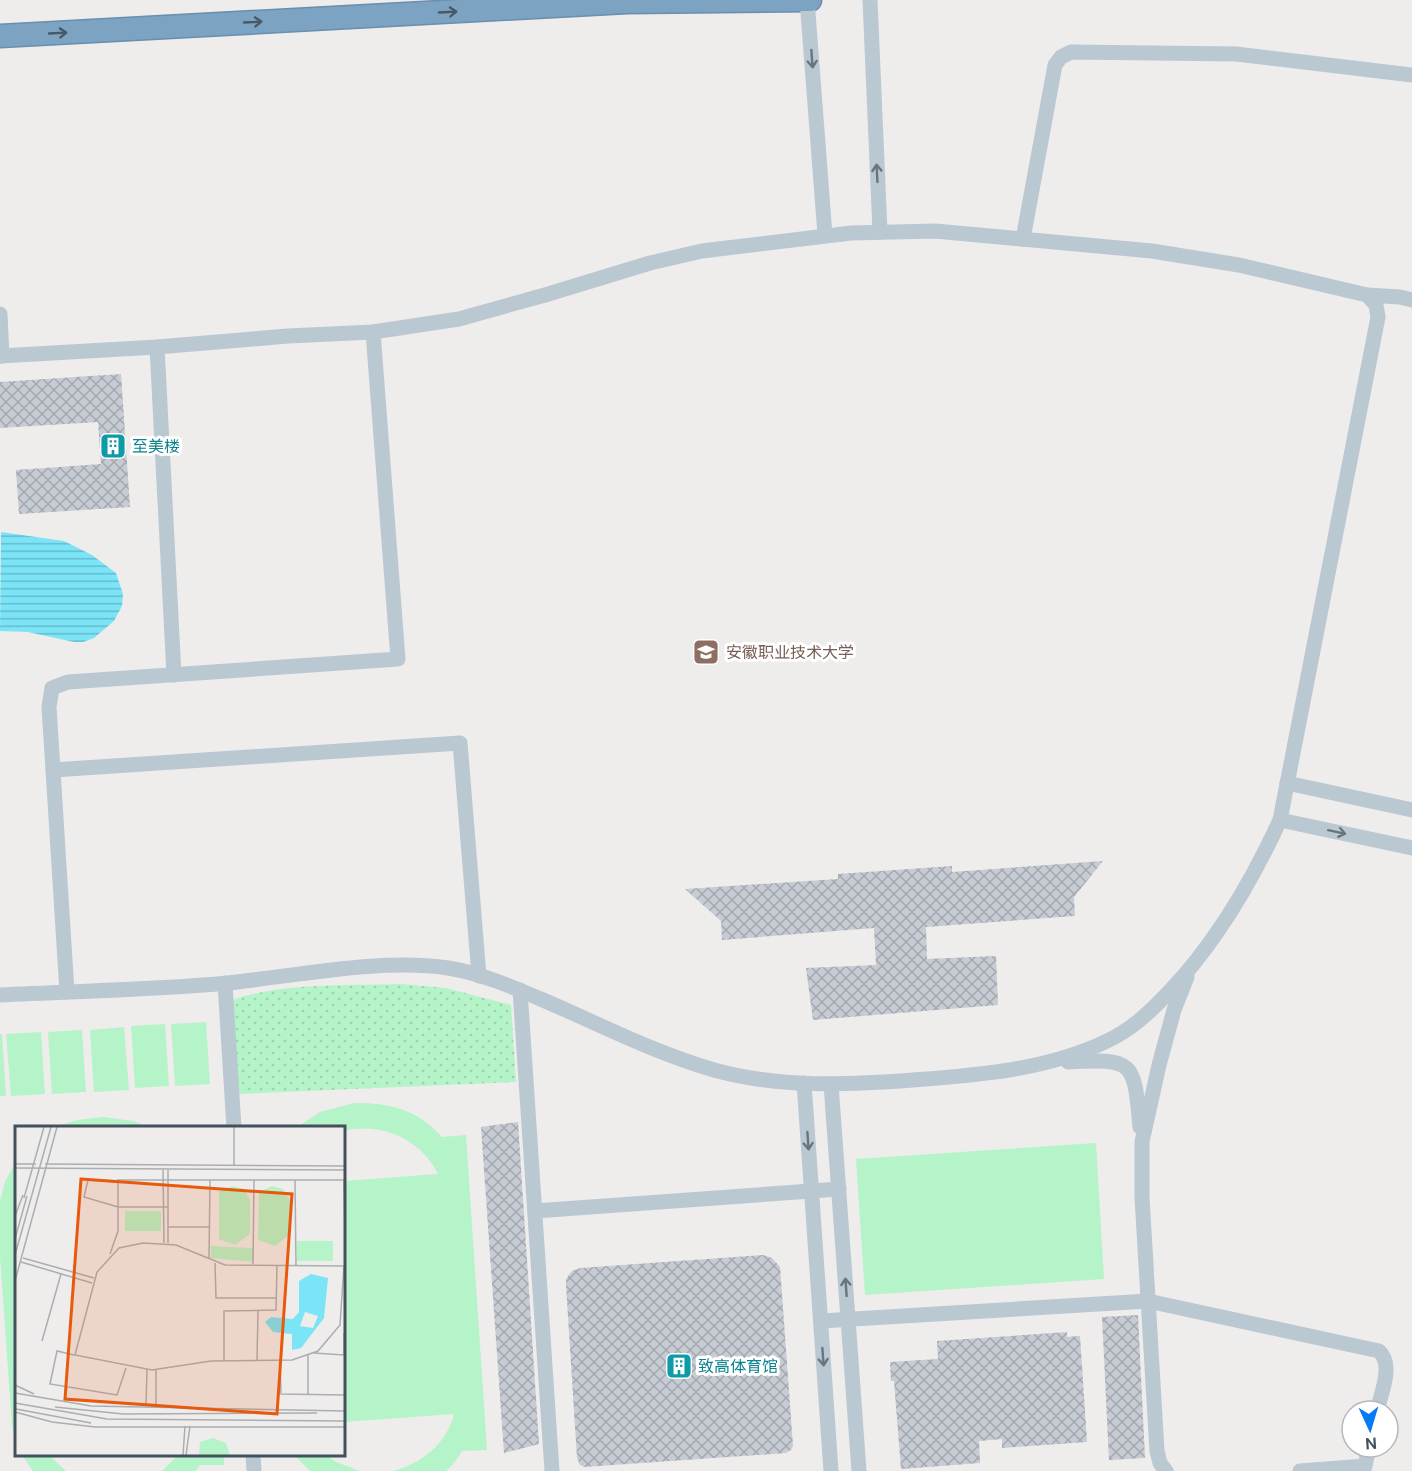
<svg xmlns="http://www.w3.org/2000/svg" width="1412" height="1471" font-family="'DM Sans','Noto Sans SC',sans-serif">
	<defs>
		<pattern id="grass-dots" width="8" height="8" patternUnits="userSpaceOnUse" patternTransform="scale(1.5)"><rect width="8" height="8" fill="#b4f4c8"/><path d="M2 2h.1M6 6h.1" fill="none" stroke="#9cd3ae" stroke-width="1.8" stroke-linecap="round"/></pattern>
		<pattern id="water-rules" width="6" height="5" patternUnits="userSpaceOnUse" patternTransform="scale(1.5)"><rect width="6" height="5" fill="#7be4f6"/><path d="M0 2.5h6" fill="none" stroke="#66bbca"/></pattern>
		<pattern id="building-cross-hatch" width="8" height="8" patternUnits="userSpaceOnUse" patternTransform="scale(1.5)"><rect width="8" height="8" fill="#c7cbd3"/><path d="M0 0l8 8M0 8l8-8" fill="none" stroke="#a3a7ae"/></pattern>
	</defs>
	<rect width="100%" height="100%" fill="#efecec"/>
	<!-- grass -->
	<path fill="url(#grass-dots)" d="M402 984 446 988 511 1005 516 1082 239 1094 232 1000C285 982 346 986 402 984Z"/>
	<!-- park -->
	<g fill="#b4f4c8">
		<path d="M206 1022 210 1084 175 1086 171 1024Z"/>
		<path d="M165 1024 169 1086 135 1088 131 1026Z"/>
		<path d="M124 1027 129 1090 94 1092 90 1030Z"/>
		<path d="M82 1030 86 1092 52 1094 48 1032Z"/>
		<path d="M41 1032 45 1094 11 1096 6 1034Z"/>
		<path d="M0 1034H2L6 1096H0Z"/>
		<path d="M354 1103C388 1102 419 1110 442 1137L466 1135 487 1450 462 1451 455 1462 446 1471H393C421 1464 447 1444 454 1414L344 1422V1181L438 1174C421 1139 381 1122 344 1131V1128L297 1127 320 1112Z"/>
		<path d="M103 1117 133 1121 149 1127H55L77 1120Z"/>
		<path d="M1096 1143 1104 1279 865 1295 856 1159Z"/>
		<path d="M16 1161V1441L12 1426 0 1257V1201L5 1182Z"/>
		<path d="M22 1455H49L66 1471H33Z"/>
		<path d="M178 1455H224V1465H200L196 1471H162Z"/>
		<path d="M294 1455H326L336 1462 360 1471H310Z"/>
	</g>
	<!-- water -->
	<path fill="url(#water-rules)" d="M1 532 64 541 92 555 116 573 123 594 122 606 114 621 94 638 83 642H74L28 632 0 631Z"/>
	<!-- building -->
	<g fill="url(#building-cross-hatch)">
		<path d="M121 374 130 507 19 514 16 470 101 464 98 422 0 428V382Z"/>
		<path d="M1103 861 1074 897 1075 916 926 927 927 959 996 956 998 1005 813 1020 806 968 876 965 874 928 722 940 721 921 685 889 838 879V874L952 866V872Z"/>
		<path d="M518 1122 539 1444 504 1453 481 1127Z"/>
		<path d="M763 1255 772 1258 780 1267 793 1446 791 1450 786 1453 584 1467 580 1465 577 1458 566 1285V1279L572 1271 580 1268Z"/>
		<path d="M1138 1315 1145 1458 1109 1460 1102 1317Z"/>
		<path d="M1067 1332V1337L1080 1336 1087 1442 1002 1448V1439L979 1441 980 1463 901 1469 894 1381H891L890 1362 938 1359 937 1341Z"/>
	</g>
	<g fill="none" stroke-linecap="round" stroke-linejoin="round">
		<defs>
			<path id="highway" d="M0 36 627 2 810 0"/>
		</defs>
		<!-- highway casing -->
		<use href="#highway" stroke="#698eae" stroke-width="25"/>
		<!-- minor -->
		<g stroke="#bac8d1" stroke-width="15">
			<path d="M807 0 825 235"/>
			<path d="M870 0 880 232"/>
			<path d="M1023 239 1055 65 1061 57 1071 52 1236 54 1412 75"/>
			<path d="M1367 295 1400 297 1412 300"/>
			<path d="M0 314 2 356"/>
			<path d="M157 347 174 675"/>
			<path d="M0 356 157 347 288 336 373 332 459 319 545 295 650 263 702 251 851 233 935 231 1152 251 1239 265 1367 295 1376 305 1378 317 1280 820C1251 883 1216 943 1168 993 1150 1012 1131 1030 1107 1041 1047 1070 978 1075 913 1080 847 1085 779 1088 714 1070 655 1053 599 1024 543 1000 513 987 480 973 448 968 381 958 296 976 228 983 152 990 76 991 0 995"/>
			<path d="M53 770 460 743 479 976"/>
			<path d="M1287 783 1412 810"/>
			<path d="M1280 820 1412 848"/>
			<path d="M225 983 234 1128"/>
			<path d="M520 990 552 1471"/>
			<path d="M67 992 49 707 52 688 68 682 398 659 373 332"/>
			<path d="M1068 1062C1135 1058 1134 1062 1140 1127"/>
			<path d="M804 1083 831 1471"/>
			<path d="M831 1084 859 1471"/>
			<path d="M535 1211 839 1189"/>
			<path d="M821 1321 1148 1301 1379 1351C1394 1365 1381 1393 1377 1411"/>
			<path d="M253 1454 254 1471"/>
			<path d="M1166 1471 1160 1463 1157 1451 1142 1197V1142L1159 1065 1174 1010 1187 977"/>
			<path d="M1300 1471 1365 1466 1369 1447"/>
		</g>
		<!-- highway -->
		<use href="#highway" stroke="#7da3c2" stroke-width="22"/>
	</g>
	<!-- one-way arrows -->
	<defs><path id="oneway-shaft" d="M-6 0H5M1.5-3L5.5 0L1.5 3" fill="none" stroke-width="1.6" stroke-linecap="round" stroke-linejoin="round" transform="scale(1.5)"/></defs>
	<g stroke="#485966">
		<use href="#oneway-shaft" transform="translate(448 12) rotate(-3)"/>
		<use href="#oneway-shaft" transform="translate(253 22) rotate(-3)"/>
		<use href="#oneway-shaft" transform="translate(58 33) rotate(-3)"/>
	</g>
	<g stroke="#66757f">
		<use href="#oneway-shaft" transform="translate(812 59) rotate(86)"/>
		<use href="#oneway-shaft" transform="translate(877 173) rotate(-93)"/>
		<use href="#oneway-shaft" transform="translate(1337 832) rotate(12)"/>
		<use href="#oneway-shaft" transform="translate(808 1141) rotate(86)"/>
		<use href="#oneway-shaft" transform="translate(846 1287) rotate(-94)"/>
		<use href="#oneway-shaft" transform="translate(823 1357) rotate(86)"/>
	</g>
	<!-- icons -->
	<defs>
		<symbol id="building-square" viewBox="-11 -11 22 22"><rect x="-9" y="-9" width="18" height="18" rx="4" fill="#0f9aa8" stroke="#fff"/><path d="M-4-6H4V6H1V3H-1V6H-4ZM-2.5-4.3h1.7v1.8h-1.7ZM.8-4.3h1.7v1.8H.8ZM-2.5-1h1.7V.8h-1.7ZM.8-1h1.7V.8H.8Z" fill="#fff"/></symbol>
		<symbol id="university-square" viewBox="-11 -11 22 22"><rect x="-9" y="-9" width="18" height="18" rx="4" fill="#8d6e63" stroke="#fff"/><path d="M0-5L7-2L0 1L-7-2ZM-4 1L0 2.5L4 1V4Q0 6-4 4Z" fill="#fff"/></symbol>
	</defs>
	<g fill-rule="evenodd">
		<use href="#building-square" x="98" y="431" width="30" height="30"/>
		<use href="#university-square" x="691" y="637" width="30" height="30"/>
		<use href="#building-square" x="664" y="1351" width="30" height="30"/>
	</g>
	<g text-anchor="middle" stroke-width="6" stroke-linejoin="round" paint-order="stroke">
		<!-- culture labels -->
		<g font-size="16" fill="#0d838f" stroke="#fff" text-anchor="start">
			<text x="132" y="452">至美楼</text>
			<text x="698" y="1372">致高体育馆</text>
		</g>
		<!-- education labels -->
		<g font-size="16" fill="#785e54" stroke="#fff" text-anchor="start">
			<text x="726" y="658">安徽职业技术大学</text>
		</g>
	</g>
	<!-- overview -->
	<g transform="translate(15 1126)">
		<rect width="330" height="330" fill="#efecec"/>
		<path d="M196 120 238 122V136L196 132Z" fill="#b4f4c8"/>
		<path d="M218 60 229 63 235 74V108L220 119 204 113V65ZM257 60 268 63 275 74 274 109 260 120 243 114 244 66ZM110 85H146V105H110ZM282 115H318V135H282ZM198 312 211 317 215 329H184L185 316Z" fill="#b4f4c8"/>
		<path d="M296 148 313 152 309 192 286 222 277 224V208L258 206 250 196 256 191 278 193 284 186V155ZM290 186 303 190 298 202 285 200Z" fill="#7be4f6" fill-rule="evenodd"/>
		<path fill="none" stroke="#aaaeb2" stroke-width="1.5" d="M219 1V39M0 38H21M30 38 330 40M0 42 330 44M148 43 149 117M102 54H280M329 54 330 107M9 72 29 1M0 90 8 69M153 101H194M0 113 12 70M128 117 161 119 210 139 329 140 325 199 303 225 277 234 196 235 137 244 60 229 82 146 104 122ZM153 117V43M95 128 103 105V56L73 54 69 71 103 81H153M0 129 36 1M8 132 79 152M194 134 195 54M6 136 77 157M200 137 201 172H262M238 138 239 54M281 139 280 54H330M0 155 42 1M27 215 46 148M299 227 329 229V207M59 229 42 225 35 258 102 269 111 242M209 234V185L261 184 262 139M242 234 243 185M265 235 266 268 330 269M141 244V280M0 259 19 268M0 267 76 280 330 285M293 269V229M0 277 92 293 330 295M131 280 132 244M40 281 108 288 302 287M1 283 76 297M0 286 37 296 80 301H330M168 329 170 300M171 329 175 300"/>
		<path fill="#e8590c" fill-opacity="0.15" stroke="#e8590c" stroke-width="3" d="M66 53 277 68 262 288 50 273Z"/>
		<rect width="330" height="330" fill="none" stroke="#42515c" stroke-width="3"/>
	</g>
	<!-- north arrow -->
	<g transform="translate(1370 1429) rotate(176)"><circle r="28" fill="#ffffff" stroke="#b3b9be" stroke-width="1.5"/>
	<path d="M0-4.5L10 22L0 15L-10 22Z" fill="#047bf2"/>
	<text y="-9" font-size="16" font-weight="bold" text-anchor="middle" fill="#42515c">N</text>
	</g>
</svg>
